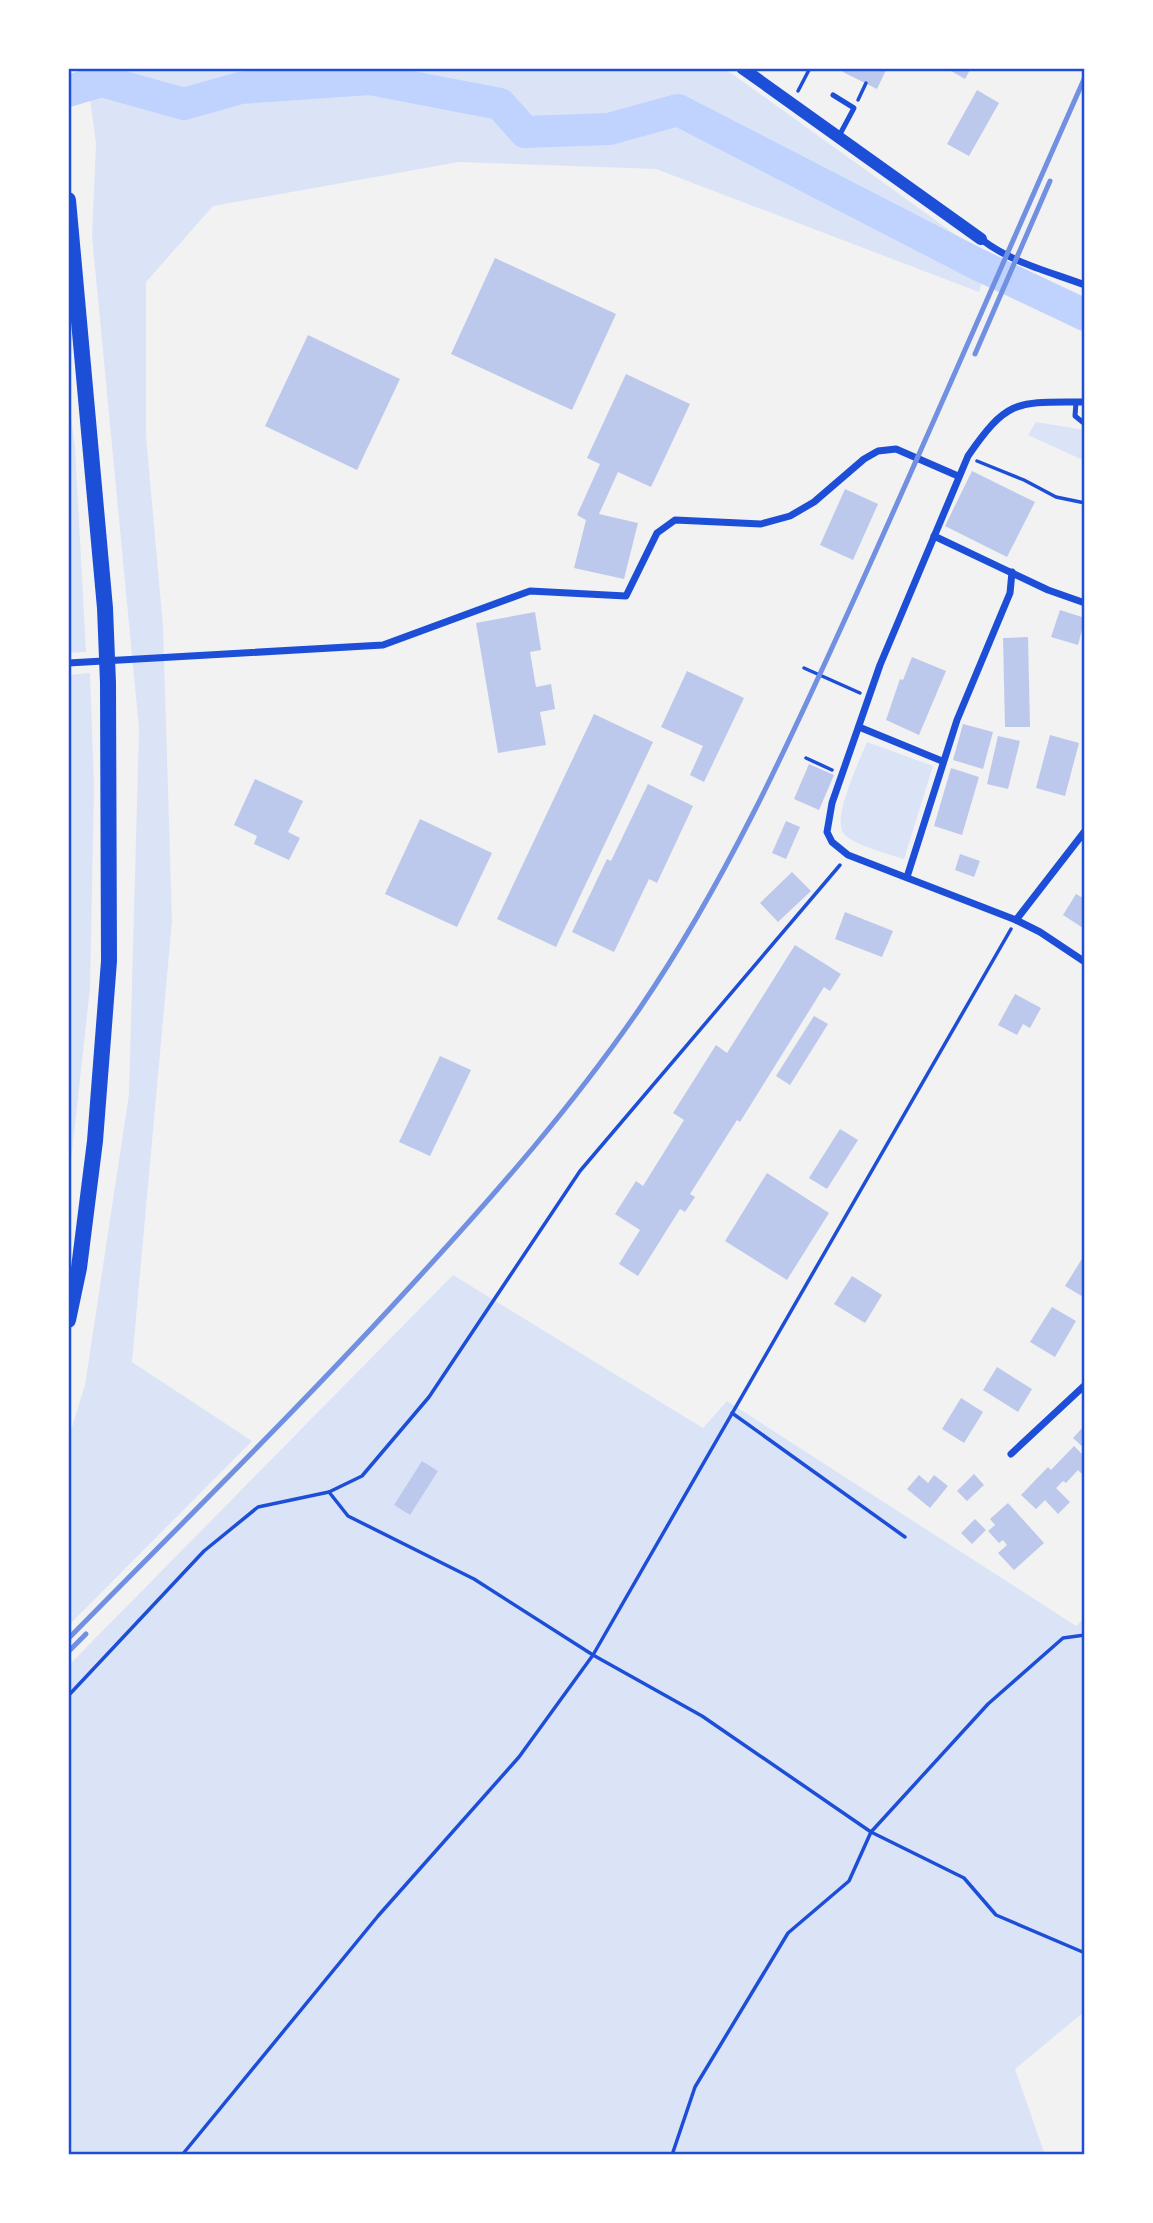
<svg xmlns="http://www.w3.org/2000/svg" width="1153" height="2223" font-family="Barlow,sans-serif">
	<rect width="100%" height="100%" fill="#f2f2f2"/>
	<!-- green -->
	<g fill="#dbe4f7">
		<path d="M86 68H724L988 258 979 292 656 169 459 162 213 206 146 282V436L163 626 172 921 132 1362 252 1441 68 1626V1440L85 1385 129 1094 139 729 92 236 96 144Z"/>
		<path d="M68 394 75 447 86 652 68 653Z"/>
		<path d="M1036 422 1085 430V461L1028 435Z"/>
		<path d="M90 673 94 787 90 988 68 1188V675Z"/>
		<path d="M867 742 933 766 904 859C888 854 854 845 844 834 831 819 860 760 867 742Z"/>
		<path d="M453 1275 703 1428 727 1401 1076 1626 1085 1617V2011L1015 2069 1045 2155H68V1666Z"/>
	</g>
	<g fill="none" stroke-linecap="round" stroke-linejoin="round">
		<!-- river -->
		<path stroke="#bfd3fe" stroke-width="32" d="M68 91 102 81 184 104 240 88 370 79 500 104 525 132 609 129 678 110 977 264 1085 315"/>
	</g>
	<!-- building -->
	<g fill="#bdc9ec">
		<path d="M845 68H887L877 89 843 72Z"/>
		<path d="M946 68H971L965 79Z"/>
		<path d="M977 90 999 103 969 156 947 144Z"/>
		<path d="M495 258 616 314 572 410 451 354Z"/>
		<path d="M308 335 400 379 357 470 265 426Z"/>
		<path d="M626 374 690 404 651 487 618 472 599 514 638 523 624 579 574 568 586 520 577 515 600 464 587 458Z"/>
		<path d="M972 471 1035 502 1007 557 945 526Z"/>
		<path d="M845 489 878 504 853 560 820 545Z"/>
		<path d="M1060 610 1085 618 1078 645 1051 637Z"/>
		<path d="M535 612 541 650 530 652 536 687 551 684 555 709 540 712 546 745 498 753 476 623Z"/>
		<path d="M1028 637 1030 727H1005L1003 638Z"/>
		<path d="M912 657 946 671 919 735 886 720 900 679 903 680Z"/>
		<path d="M687 671 744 698 704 782 690 775 703 746 661 727Z"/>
		<path d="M594 714 653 742 556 947 497 919Z"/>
		<path d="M963 724 993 732 983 769 953 760Z"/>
		<path d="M1050 735 1079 743 1065 796 1036 788Z"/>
		<path d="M998 736 1020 741 1008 789 987 784Z"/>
		<path d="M809 764 834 775 819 810 794 799Z"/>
		<path d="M951 768 979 777 962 835 934 826Z"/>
		<path d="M255 779 303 801 288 832 300 838 289 860 254 844 257 836 234 825Z"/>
		<path d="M648 784 693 806 657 883 649 879 614 952 572 932 607 859 611 861Z"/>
		<path d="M420 819 492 853 457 927 385 894Z"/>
		<path d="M786 821 800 827 786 859 772 853Z"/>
		<path d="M960 854 980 861 974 877 955 870Z"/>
		<path d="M792 872 811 891 778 922 760 903Z"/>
		<path d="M1076 894 1085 899 1083 928 1063 915Z"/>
		<path d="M845 912 893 931 882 957 835 939Z"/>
		<path d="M795 945 841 974 830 991 824 987 740 1122 737 1120 690 1194 695 1197 685 1212 680 1209 638 1276 619 1264 640 1230 615 1214 636 1181 643 1186 684 1120 673 1113 716 1045 727 1053Z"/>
		<path d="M1015 994 1041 1008 1030 1028 1023 1024 1017 1035 998 1025Z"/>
		<path d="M814 1016 828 1024 790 1085 776 1076Z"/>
		<path d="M440 1056 471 1070 430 1156 399 1142Z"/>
		<path d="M840 1129 858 1140 827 1189 809 1178Z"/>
		<path d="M767 1173 829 1213 787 1280 725 1241Z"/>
		<path d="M1085 1254V1298L1065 1286Z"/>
		<path d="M852 1276 882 1295 865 1323 834 1304Z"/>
		<path d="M1052 1307 1076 1321 1055 1357 1030 1342Z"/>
		<path d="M997 1367 1032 1389 1018 1412 983 1390Z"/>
		<path d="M961 1398 983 1412 964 1443 942 1429Z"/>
		<path d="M1085 1425V1449L1073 1438Z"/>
		<path d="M1074 1446 1085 1457V1477L1078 1470 1066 1483 1063 1481 1056 1488 1070 1502 1058 1514 1045 1500 1036 1509 1021 1495 1048 1467 1051 1470Z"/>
		<path d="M422 1461 438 1471 410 1515 394 1505Z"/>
		<path d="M974 1474 984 1485 967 1501 957 1491Z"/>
		<path d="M919 1475 928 1483 934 1475 948 1486 930 1508 907 1489Z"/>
		<path d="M1008 1503 1044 1543 1014 1570 998 1553 1007 1545 1003 1540 999 1543 988 1531 995 1525 990 1519Z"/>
		<path d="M975 1519 986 1530 972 1544 961 1533Z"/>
	</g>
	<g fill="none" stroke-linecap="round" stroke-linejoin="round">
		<!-- path -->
		<g stroke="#1d4ed8" stroke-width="3.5">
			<path d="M798 91 810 68"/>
			<path d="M858 100 866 83"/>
			<path d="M977 461 1024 480 1056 497 1085 503"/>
			<path d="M804 668 860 693"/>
			<path d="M806 758 832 770"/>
			<path d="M732 1413 905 1537"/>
			<path d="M329 1492 348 1516 474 1579 593 1655 702 1716 871 1832 964 1878 996 1915 1085 1953"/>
			<path d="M68 1696 204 1551 258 1507 329 1492 362 1476 429 1397 580 1171 840 865"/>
			<path d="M182 2155 378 1916 519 1757 593 1655 1011 929"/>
			<path d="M672 2155 695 2087 788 1933 849 1881 871 1832 988 1704 1063 1638 1085 1635"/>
		</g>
		<!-- service -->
		<g stroke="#1d4ed8" stroke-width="5">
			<path d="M833 95 854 108 839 136"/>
			<path d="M1076 402 1075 416 1085 424"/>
		</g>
		<!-- minor -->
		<g stroke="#1d4ed8" stroke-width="7">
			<path d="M981 239C1012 263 1048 271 1085 285"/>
			<path d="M1085 402C1017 402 1008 398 968 456L880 665 832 803 827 832 832 842 848 855 1016 920 1040 932 1085 962"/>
			<path d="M934 536 1048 590 1085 603"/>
			<path d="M68 663 383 645 530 591 626 596 657 533 675 520 761 524 790 516 814 502 864 459 878 451 896 449 958 476"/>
			<path d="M859 727 942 761"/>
			<path d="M907 877 957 720 1010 593 1012 572"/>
			<path d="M1016 920 1085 831"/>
			<path d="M1011 1454 1085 1385"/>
		</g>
		<!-- tertiary -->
		<path stroke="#1d4ed8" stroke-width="12" d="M742 68 981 239"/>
		<!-- trunk -->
		<path stroke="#1d4ed8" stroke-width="16" d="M68 200 105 608 108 683 109 961 95 1141 79 1268 68 1320"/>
		<!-- rail -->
		<g stroke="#7290e2" stroke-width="5">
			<path d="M975 354 1050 181"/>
			<path d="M68 1639C186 1519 305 1402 418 1278 497 1192 574 1104 640 1008 725 883 789 743 851 606 931 430 1007 253 1085 77"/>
			<path d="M68 1652 86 1634"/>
		</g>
	</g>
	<!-- border -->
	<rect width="1153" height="2223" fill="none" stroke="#ffffff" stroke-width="140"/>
	<rect x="70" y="70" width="1013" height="2083" fill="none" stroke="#1d4ed8" stroke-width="2.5"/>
</svg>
